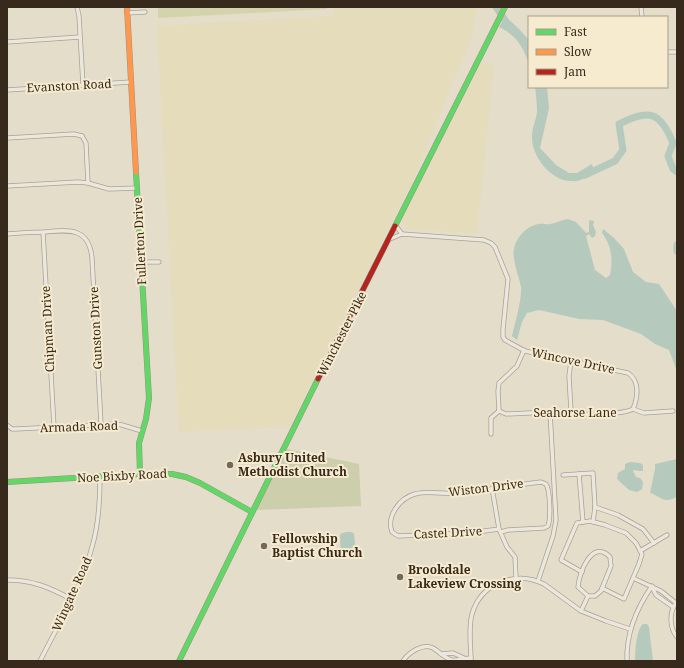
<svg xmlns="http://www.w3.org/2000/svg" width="684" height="668" font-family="'Noto Serif',serif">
	<rect width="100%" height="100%" fill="#e4ddca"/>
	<!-- farmland -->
	<g fill="#e4dcba">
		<path d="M334 7H477L471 39 413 180 289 427 179 432 157 26 333 16Z"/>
		<path d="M481 63 494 64 477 233 406 229 404 223 401 221Z"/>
	</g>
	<!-- green -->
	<path fill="#d3d4ac" d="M158 7H327V9L158 18Z"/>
	<!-- cemetery -->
	<path fill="#cdceac" d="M287 449 359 464 361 506 256 510Z"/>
	<!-- water -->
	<g fill="#b6c9bd">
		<path d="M505 16 519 29 529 40V65C524 47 516 35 499 27Z"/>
		<path d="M535 87H547L549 108 540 148 556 165 569 173H577L592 164 595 174C587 177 580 182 571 181 551 181 531 156 532 136 532 128 536 120 537 112 537 104 536 95 535 87Z"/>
		<path d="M568 219 576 222 586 233 589 232V220L594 221 593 225 596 232 595 236 592 238 589 234 586 236 595 270 606 278 610 275C613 260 612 246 602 233L603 229 614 238 624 249 633 272 646 282 659 284 677 311V371L669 350 655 344 641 334 603 320 579 319 539 310 527 313 522 322 517 340 512 336C515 324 522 299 521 287 519 277 515 268 514 258 511 243 524 227 538 224 543 223 546 225 550 224 557 223 561 220 568 219Z"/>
		<path d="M677 459V497C663 504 662 497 650 493L655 469V464Z"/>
		<path d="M630 462 640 463 643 465V471H639L634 470 633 471 636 477 640 478 643 482 642 489 637 492 629 490 617 479 618 473 625 469V464Z"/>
		<path d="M347 532H352L354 534 356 554 353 557 344 558 341 556 340 535 342 533Z"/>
		<path d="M643 624H647L649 627 653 661H635C635 652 636 630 643 624Z"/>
	</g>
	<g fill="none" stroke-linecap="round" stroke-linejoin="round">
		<!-- river -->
		<g stroke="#b6c9bd" stroke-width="7">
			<path d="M496 7 505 20"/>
			<path d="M585 175 615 161 623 150 619 124C649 109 660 111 673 143L668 156 673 169 677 172"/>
			<path d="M677 245V251"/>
		</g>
		<defs>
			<g id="street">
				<path d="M77 7 79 16 83 85"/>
				<path d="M641 7 642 17"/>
				<path d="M127 13 145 12"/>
				<path d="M7 42 80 37"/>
				<path d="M667 52H677"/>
				<path d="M7 90 131 82"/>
				<path d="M82 136 86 143 88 183"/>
				<path d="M7 138 74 134 82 136"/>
				<path d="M7 186 78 182 88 183 109 189 137 188"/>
				<path d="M396 226 402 234"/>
				<path d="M43 232 54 427"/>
				<path d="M7 234C19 233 32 232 44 232 69 230 89 227 92 258L101 424"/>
				<path d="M390 239 402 234 484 240 491 243 495 247 508 279 503 329V337L505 340 525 351 628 373C640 381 638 397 633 409"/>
				<path d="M141 262H159"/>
				<path d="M633 409 644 413 673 411"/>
				<path d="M499 411 506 414 571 411C581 417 623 414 633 409"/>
				<path d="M499 411 498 391 499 383 517 366 524 350"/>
				<path d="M571 411 569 376 571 361"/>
				<path d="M7 425 12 429H16L115 424 122 425 142 431"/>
				<path d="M491 434V418L499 411"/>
				<path d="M579 474 583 522"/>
				<path d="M563 475 593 473 595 507 593 522"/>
				<path d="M492 488 499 529 507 547 515 557 516 578"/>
				<path d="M595 507 618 515 643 529 654 543"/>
				<path d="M499 529 470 533 398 536 392 532C386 516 400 498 415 494 428 490 447 495 461 493 488 491 514 485 541 482L546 484C550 490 551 518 548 526L544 528 508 530 501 532"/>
				<path d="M640 551 667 535"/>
				<path d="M582 572 561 560 577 523 590 521 605 525 626 533 636 543 642 554 639 564 624 599 602 588"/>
				<path d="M633 578 661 591 676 603"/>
				<path d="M7 580C32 580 49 587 71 599"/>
				<path d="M538 581 553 536 556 520 550 412"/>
				<path d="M652 587 656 595 673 607"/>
				<path d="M677 602C669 611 669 627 677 637"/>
				<path d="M581 611 588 596H595L601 591 611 566 610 557C592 538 579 573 578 587L588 596"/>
				<path d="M441 654 453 653 464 658"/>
				<path d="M40 661C58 625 82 586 92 547 99 524 100 500 100 477"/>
				<path d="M403 661C409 652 423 643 433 648 440 652 444 658 452 660 459 661 465 658 471 658"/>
				<path d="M471 661C471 646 468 629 472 614 481 583 516 570 544 584L581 611 606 621 630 629"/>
				<path d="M627 661C626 633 636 609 652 586"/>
			</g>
			<g id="fast">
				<path d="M136 172 149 398 146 419 139 443 140 474"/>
				<path d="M395 226 505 7"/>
				<path d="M7 482 140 474H172L186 477 200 483 252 512"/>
				<path d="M179 661 318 379"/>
			</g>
			<path id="slow" d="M127 7 136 172"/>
			<path id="jam" d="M318 379 395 226"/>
		</defs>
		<!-- street casing -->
		<use href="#street" stroke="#a9a294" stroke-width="5"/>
		<!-- fast casing -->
		<use href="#fast" stroke="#989184" stroke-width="6"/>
		<!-- slow casing -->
		<use href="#slow" stroke="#989184" stroke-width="6"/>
		<!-- jam casing -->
		<use href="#jam" stroke="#989184" stroke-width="6"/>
		<!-- street -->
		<use href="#street" stroke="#ece7dc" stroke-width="3.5"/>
		<!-- fast -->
		<use href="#fast" stroke="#63d668" stroke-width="5"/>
		<!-- slow -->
		<use href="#slow" stroke="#ff974d" stroke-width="5"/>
		<!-- jam -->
		<use href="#jam" stroke="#b3261e" stroke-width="5"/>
	</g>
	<!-- markers -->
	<g fill="#746959" stroke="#f6ebcf" stroke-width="1.5">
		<circle cx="230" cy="465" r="4"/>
		<circle cx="264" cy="546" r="4"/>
		<circle cx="400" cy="577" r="4"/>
	</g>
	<g text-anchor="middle" stroke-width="4" stroke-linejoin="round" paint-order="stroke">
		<!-- street labels -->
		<g font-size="12" fill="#372a1c" stroke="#f6ebcf">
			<text transform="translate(69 86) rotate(-3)" y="4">Evanston Road</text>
			<text transform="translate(140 241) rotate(-93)" y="4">Fullerton Drive</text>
			<text transform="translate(96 328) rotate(-93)" y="4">Gunston Drive</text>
			<text transform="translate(48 329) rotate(-93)" y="4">Chipman Drive</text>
			<text transform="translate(342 334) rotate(-63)" y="4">Winchester Pike</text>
			<text transform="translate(573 361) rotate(12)" y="4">Wincove Drive</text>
			<text x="575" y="417">Seahorse Lane</text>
			<text transform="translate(79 427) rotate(-2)" y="4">Armada Road</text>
			<text transform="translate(122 476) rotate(-3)" y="4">Noe Bixby Road</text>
			<text transform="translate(486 488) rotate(-7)" y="4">Wiston Drive</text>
			<text transform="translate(448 533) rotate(-3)" y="4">Castel Drive</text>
			<text transform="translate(72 594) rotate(-66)" y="4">Wingate Road</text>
		</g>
		<!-- poi labels -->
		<g font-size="12" font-weight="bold" fill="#372a1c" stroke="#f6ebcf" text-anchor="start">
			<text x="238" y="462">Asbury United<tspan x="238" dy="14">Methodist Church</tspan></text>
			<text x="272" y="543">Fellowship<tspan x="272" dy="14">Baptist Church</tspan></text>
			<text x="408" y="574">Brookdale<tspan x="408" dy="14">Lakeview Crossing</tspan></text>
		</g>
	</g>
	<!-- border -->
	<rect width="684" height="668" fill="none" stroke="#372a1c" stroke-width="16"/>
	<!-- legend -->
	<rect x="528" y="16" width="140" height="72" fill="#f6ebcf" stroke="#aa9e87"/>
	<rect x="536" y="29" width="20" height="6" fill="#63d668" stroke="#aa9e87"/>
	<text x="564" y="36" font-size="12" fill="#372a1c">Fast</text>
	<rect x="536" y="49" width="20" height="6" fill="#ff974d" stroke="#aa9e87"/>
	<text x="564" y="56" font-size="12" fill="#372a1c">Slow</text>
	<rect x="536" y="69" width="20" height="6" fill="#b3261e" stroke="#aa9e87"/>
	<text x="564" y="76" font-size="12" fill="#372a1c">Jam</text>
</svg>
